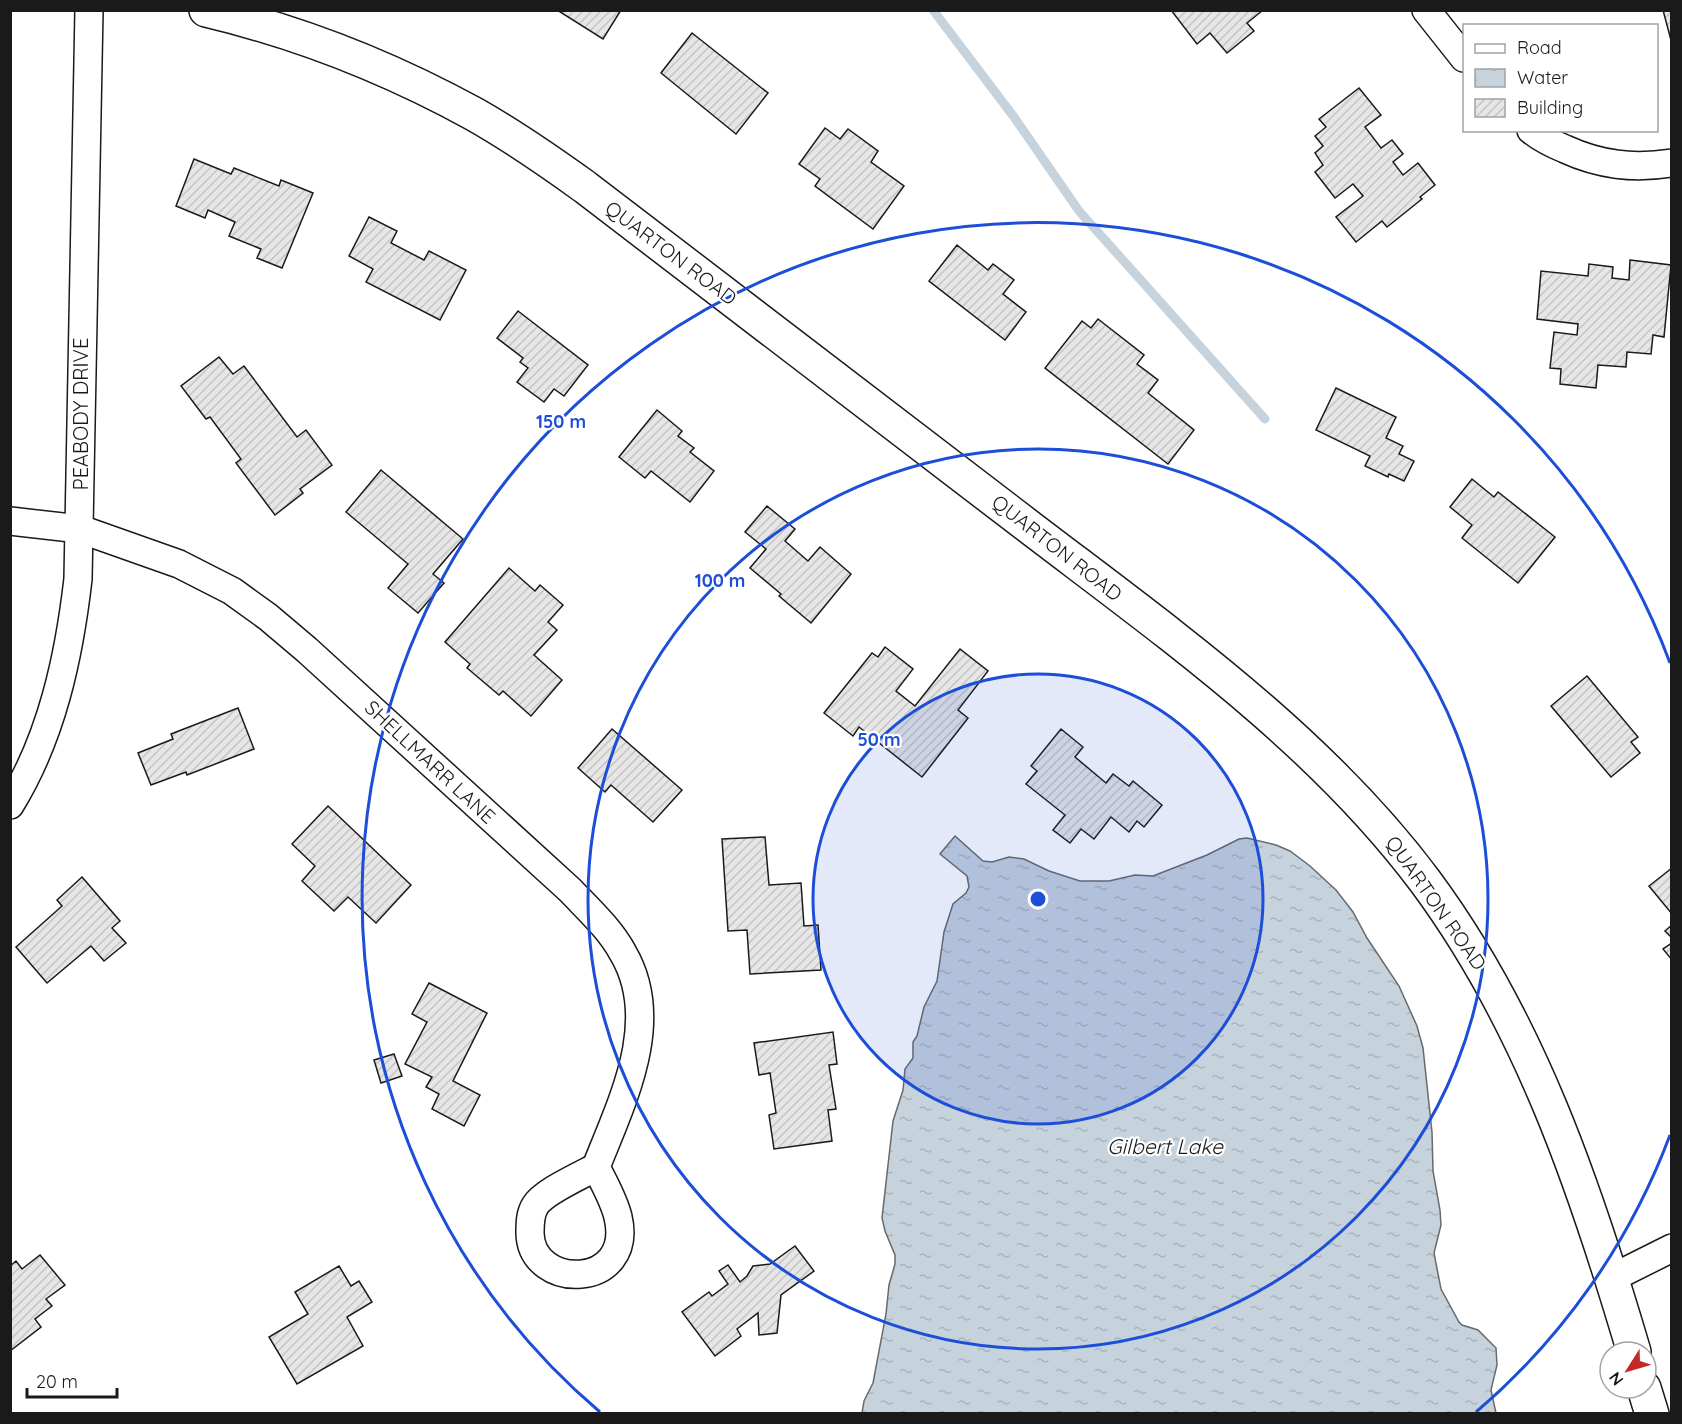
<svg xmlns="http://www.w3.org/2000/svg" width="1682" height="1424" font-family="Quicksand,sans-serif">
	<defs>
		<pattern id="water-ripples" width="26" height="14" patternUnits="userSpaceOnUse" patternTransform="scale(1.5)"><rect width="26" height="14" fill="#c6d2dc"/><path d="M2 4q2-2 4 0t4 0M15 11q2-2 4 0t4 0" fill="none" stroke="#aab4bc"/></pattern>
		<pattern id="building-hatch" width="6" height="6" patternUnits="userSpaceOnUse" patternTransform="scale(1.5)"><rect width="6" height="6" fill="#e6e6e6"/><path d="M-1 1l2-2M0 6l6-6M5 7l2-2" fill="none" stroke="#c5c5c5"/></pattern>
	</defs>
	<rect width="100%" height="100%" fill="#fff"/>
	<!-- water -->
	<path fill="url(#water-ripples)" stroke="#6a6a6a" stroke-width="1.5" d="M955 836 983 861 992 862 1009 857 1024 859 1049 871 1080 881H1109L1135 875 1153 876 1207 855 1239 839 1247 838 1276 845 1290 851 1310 866 1336 890 1353 912 1367 938 1399 986 1417 1026 1423 1048 1432 1132 1433 1171 1440 1210 1441 1225 1434 1253 1441 1289 1459 1322 1462 1325 1478 1330 1496 1348 1497 1365 1491 1390 1496 1413H862L864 1401 873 1383 886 1314 889 1285 895 1264V1255L885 1231 882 1218 893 1121 903 1090 905 1069 913 1058V1042L917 1036 924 1007 937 981 944 932 953 904 966 893 969 887 967 876 940 854Z"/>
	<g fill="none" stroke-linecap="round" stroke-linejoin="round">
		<!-- stream -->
		<path stroke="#c6d2dc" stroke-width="9" d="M933 10 1014 117 1079 211 1265 419"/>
	</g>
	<!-- building -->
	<g fill="url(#building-hatch)" stroke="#1a1a1a" stroke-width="1.5">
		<path d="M557 10H621L603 39Z"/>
		<path d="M1171 10H1263L1247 23 1254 31 1227 53 1210 33 1197 44Z"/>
		<path d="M1663 10H1672V44Z"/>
		<path d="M692 33 768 93 736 134 661 73Z"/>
		<path d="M1359 88 1381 115 1365 127 1381 148 1392 140 1403 154 1393 162 1403 175 1418 163 1435 185 1420 197 1422 199 1387 227 1382 221 1356 242 1336 217 1363 196 1353 184 1335 198 1315 172 1323 165 1315 153 1323 146 1315 136 1326 127 1319 119Z"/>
		<path d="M825 128 840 139 848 129 878 151 871 162 904 186 873 229 815 186 820 179 799 164Z"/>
		<path d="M194 159 231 174 234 168 279 186 281 180 313 193 282 268 257 258 261 249 229 236 235 222 208 210 205 218 176 206Z"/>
		<path d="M369 217 397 231 391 243 424 260 429 251 466 270 440 320 366 282 373 269 349 256Z"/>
		<path d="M957 245 988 270 993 264 1014 280 1003 294 1026 312 1005 340 929 281Z"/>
		<path d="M1630 260 1671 265 1664 337 1653 335 1651 354 1627 352 1626 367 1598 365 1596 388 1560 384 1561 369 1550 368 1554 332 1577 335 1578 324 1537 319 1541 271 1588 276 1589 264 1613 267 1612 278 1629 280Z"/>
		<path d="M518 311 588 365 564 396 554 389 544 402 517 382 528 368 520 362 523 358 497 338Z"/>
		<path d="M1098 319 1144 355 1137 364 1158 380 1148 393 1194 430 1168 464 1045 368 1082 321 1091 328Z"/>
		<path d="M219 357 233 374 244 366 297 437 306 430 332 465 300 489 303 493 275 515 236 463 241 459 210 417 206 419 181 386Z"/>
		<path d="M1336 388 1396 417 1386 438 1403 446 1399 454 1414 461 1404 481 1389 474 1388 477 1365 466 1370 456 1316 430Z"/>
		<path d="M657 410 682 431 678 436 694 448 690 452 714 471 690 502 651 471 645 478 619 457Z"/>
		<path d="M381 470 463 539 433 574 444 583 418 613 388 588 408 564 346 512Z"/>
		<path d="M1472 479 1494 497 1498 492 1555 537 1518 583 1462 538 1472 525 1450 507Z"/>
		<path d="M767 506 795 529 785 541 808 561 820 547 851 574 811 623 779 596 781 594 750 568 766 549 745 532Z"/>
		<path d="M509 568 535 591 540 585 563 605 548 622 557 630 534 655 562 680 531 716 503 691 499 695 467 668 470 664 445 642Z"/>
		<path d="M885 647 913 669 896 691 915 706 960 649 988 671 958 710 968 718 922 777 859 727 853 736 824 713 872 653 878 657Z"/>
		<path d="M1587 676 1638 737 1631 742 1640 753 1611 777 1551 706Z"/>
		<path d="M238 708 254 749 187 775 186 772 151 785 138 753 173 739 171 734Z"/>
		<path d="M612 729 682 790 653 822 611 785 605 792 578 768Z"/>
		<path d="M1061 729 1083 747 1075 757 1106 783 1113 774 1129 786 1133 781 1162 805 1144 827 1137 821 1129 832 1111 817 1094 839 1081 829 1070 843 1053 830 1065 815 1026 784 1037 771 1031 766Z"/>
		<path d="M328 806 411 885 376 923 348 897 334 911 302 881 315 866 292 844Z"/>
		<path d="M765 837 769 885 801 883 804 926 818 925 821 970 750 974 747 930 728 931 722 839Z"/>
		<path d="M1672 868V914L1649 886Z"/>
		<path d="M82 877 120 921 112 928 126 943 104 961 91 946 47 983 16 947 62 906 57 900Z"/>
		<path d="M1672 925V938L1665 931Z"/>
		<path d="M1672 943V960L1663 949Z"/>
		<path d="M429 983 487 1013 453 1081 480 1095 464 1126 432 1109 439 1094 426 1087 432 1077 405 1064 427 1022 412 1014Z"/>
		<path d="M833 1032 837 1064 829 1065 836 1109 828 1110 832 1141 774 1149 769 1115 776 1113 770 1073 759 1075 754 1043Z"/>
		<path d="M394 1054 402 1076 381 1083 374 1060Z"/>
		<path d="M795 1246 814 1271 781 1295 777 1333 759 1335 758 1313 737 1329 741 1336 715 1356 682 1312 709 1292 712 1296 728 1284 719 1271 728 1265 740 1282 747 1276 753 1266 770 1264Z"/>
		<path d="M40 1255 65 1285 46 1299 52 1306 35 1319 41 1327 10 1351V1266L16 1261 22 1269Z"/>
		<path d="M339 1266 351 1286 359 1281 372 1302 347 1317 363 1346 297 1384 269 1337 308 1314 295 1292Z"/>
	</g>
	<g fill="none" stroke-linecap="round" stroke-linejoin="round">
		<defs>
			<g id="street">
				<path d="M1426 10 1464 58"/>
				<path d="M1531 130C1541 138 1553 144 1565 149 1600 165 1633 169 1672 163"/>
				<path d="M10 521 80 529 179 564 232 591 268 617 307 650 570 890C589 910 610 929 623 953 663 1021 622 1101 596 1167 580 1176 543 1192 535 1206 530 1214 530 1224 530 1233 531 1291 635 1290 618 1217 614 1200 604 1183 596 1167"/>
				<path d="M10 805C52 737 69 657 78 579L89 10"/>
				<path d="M1612 1278 1672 1248"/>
			</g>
			<g id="secondary">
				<path d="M206 10C299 32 390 68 474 114 513 136 549 161 585 187 733 300 880 414 1028 526 1168 633 1319 739 1425 881 1529 1021 1585 1186 1634 1352"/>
				<path d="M1644 1388 1652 1414"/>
			</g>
		</defs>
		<!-- street casing -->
		<use href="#street" stroke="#1a1a1a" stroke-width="30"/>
		<!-- secondary casing -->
		<use href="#secondary" stroke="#1a1a1a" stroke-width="36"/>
		<!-- street -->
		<use href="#street" stroke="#fff" stroke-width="27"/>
		<!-- secondary -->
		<use href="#secondary" stroke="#fff" stroke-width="33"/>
	</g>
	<!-- distance rings -->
	<circle cx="1038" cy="899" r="225" fill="#1d4ed8" fill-opacity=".12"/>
	<g fill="none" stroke="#1d4ed8" stroke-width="3">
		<circle cx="1038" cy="899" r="225"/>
		<circle cx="1038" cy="899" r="450"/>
		<path d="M1670 1135A675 675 0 0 1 1476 1412M600 1412A675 675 0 1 1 1670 663"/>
	</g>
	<g text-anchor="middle" stroke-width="4.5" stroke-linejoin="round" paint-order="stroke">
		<!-- street labels -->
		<g font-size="20" fill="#1a1a1a" stroke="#fff">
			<text transform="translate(671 253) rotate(37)" y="7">QUARTON ROAD</text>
			<text transform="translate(81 414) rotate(-90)" y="7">PEABODY DRIVE</text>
			<text transform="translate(1057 548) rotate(38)" y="7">QUARTON ROAD</text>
			<text transform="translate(430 762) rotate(43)" y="7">SHELLMARR LANE</text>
			<text transform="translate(1436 903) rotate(55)" y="7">QUARTON ROAD</text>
		</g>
		<!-- water labels -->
		<g font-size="21" font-style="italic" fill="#1a1a1a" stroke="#fff">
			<text x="1165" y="1154">Gilbert Lake</text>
		</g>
	</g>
	<circle cx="1038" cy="899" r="9" fill="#1d4ed8" stroke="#fff" stroke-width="3"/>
	<g font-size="18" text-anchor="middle" font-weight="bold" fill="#1d4ed8" stroke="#fff" stroke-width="4.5" stroke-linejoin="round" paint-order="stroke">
		<text x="561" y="428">150 m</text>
		<text x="720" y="587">100 m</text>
		<text x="879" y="746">50 m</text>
	</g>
	<!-- border -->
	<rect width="1682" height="1424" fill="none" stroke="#1a1a1a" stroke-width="24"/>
	<!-- legend -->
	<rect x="1463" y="24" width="195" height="108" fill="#ffffff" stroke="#a3a3a3" stroke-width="1.5"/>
	<rect x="1475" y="44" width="30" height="9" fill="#ffffff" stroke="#a3a3a3" stroke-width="1.5"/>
	<text x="1517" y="54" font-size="18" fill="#1a1a1a">Road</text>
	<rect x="1475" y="69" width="30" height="18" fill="url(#water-ripples)" stroke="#a3a3a3" stroke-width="1.5"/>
	<text x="1517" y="84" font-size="18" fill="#1a1a1a">Water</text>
	<rect x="1475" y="99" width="30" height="18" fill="url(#building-hatch)" stroke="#a3a3a3" stroke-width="1.5"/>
	<text x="1517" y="114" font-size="18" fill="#1a1a1a">Building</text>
	<!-- north arrow -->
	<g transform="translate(1628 1370) rotate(233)"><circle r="28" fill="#ffffff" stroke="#a3a3a3" stroke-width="1.5"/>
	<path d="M0-4.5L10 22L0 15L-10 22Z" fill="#c62828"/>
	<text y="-9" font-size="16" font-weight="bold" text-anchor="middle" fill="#1a1a1a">N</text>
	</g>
	<!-- scale -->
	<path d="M27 1388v9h90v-9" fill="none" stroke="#1a1a1a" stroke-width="3"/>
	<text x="36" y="1388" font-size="18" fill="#1a1a1a" stroke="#ffffff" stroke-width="4.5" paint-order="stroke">20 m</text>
</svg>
